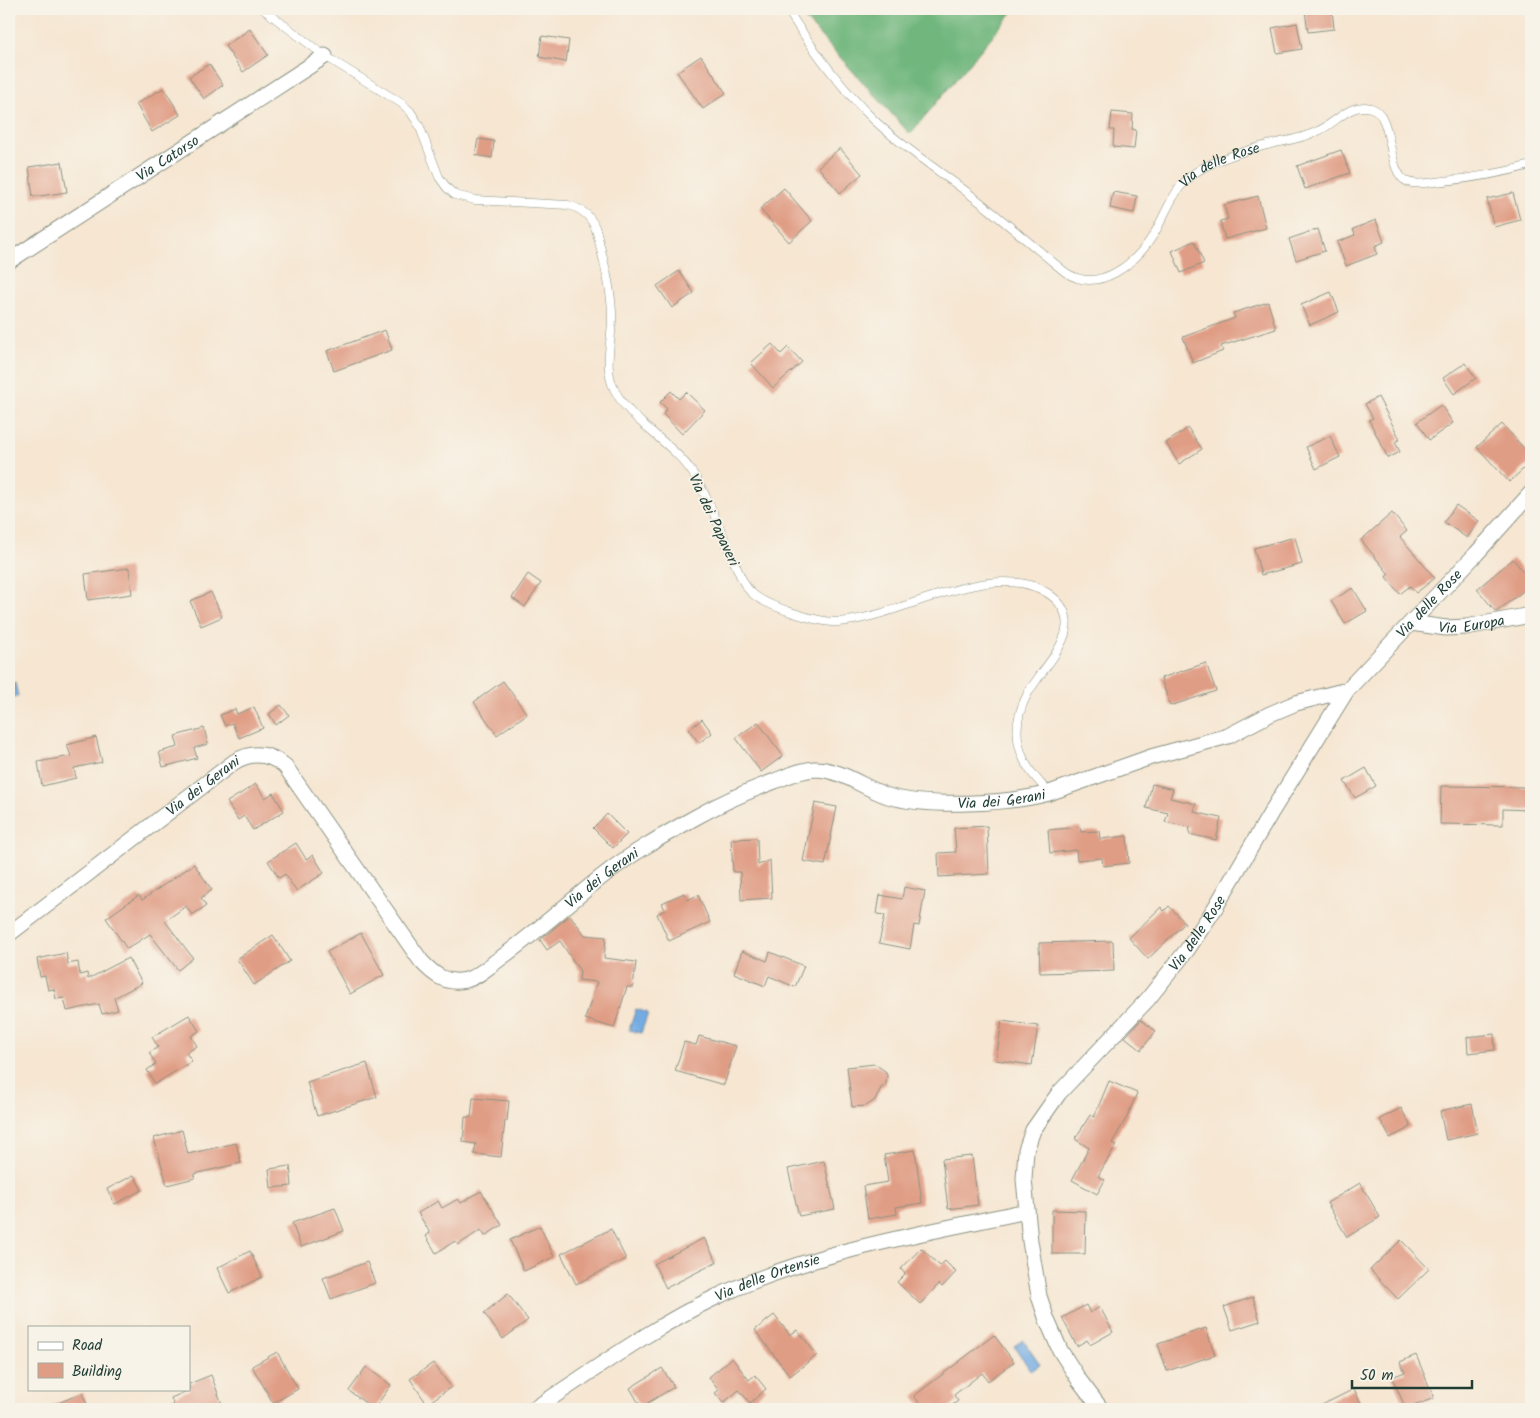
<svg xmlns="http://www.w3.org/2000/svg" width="1540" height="1418" font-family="Kalam,sans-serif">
	<rect width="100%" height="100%" fill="#f7f3e8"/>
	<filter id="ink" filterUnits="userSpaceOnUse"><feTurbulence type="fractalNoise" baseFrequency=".02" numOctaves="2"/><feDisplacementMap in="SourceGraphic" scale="10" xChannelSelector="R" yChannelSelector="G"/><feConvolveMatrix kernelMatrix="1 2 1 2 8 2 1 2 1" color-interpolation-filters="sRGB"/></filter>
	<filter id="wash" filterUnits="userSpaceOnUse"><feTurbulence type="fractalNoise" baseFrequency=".0096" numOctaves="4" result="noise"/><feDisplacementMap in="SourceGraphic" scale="20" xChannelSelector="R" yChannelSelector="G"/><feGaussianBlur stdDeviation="1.12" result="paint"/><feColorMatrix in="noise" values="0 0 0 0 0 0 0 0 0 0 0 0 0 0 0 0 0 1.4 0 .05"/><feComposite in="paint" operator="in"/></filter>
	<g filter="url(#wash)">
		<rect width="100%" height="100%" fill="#f6e6d2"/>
		<!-- forest -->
		<path fill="#6fb67d" stroke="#477a58" d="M799 9H1015L910 134 806 20Z"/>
		<!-- water -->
		<g fill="#75abe3" stroke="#4a748c">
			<path d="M15 683 18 696 9 698V684Z"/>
			<path d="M636 1009 648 1013 641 1033 629 1030Z"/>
			<path d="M1023 1340 1040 1365 1031 1371 1014 1346Z"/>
		</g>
		<g id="blocks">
			<!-- building -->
			<g fill="#e09d85">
				<path d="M1319 9H1332L1334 29 1308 32 1305 11Z"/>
				<path d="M1297 23 1302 49 1277 53 1272 28Z"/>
				<path d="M250 29 268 55 243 72 225 46Z"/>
				<path d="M542 36 569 40 566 62 539 57Z"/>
				<path d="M701 56 726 93 703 109 677 72Z"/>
				<path d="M209 64 223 85 204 99 189 77Z"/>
				<path d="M164 88 180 115 152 132 136 104Z"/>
				<path d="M1112 112 1133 114 1132 129 1136 130 1134 149 1113 147 1114 130H1110Z"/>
				<path d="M478 139 494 141 492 158 475 155Z"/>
				<path d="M840 148 862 174 840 193 818 167Z"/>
				<path d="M1341 150 1350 173 1305 189 1297 166Z"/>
				<path d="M62 162 67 192 33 197 29 167Z"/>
				<path d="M784 188 812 221 789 242 760 209Z"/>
				<path d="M1113 192 1137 196 1134 213 1110 208Z"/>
				<path d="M1513 193 1520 220 1494 227 1487 199Z"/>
				<path d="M1258 196 1266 228 1225 239 1220 221 1228 219 1224 205Z"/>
				<path d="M1376 220 1384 242 1375 246 1377 254 1346 266 1337 242 1355 235 1353 229Z"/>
				<path d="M1318 229 1325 251 1296 260 1289 239Z"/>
				<path d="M1194 241 1204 263 1181 273 1172 251Z"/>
				<path d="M679 271 694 293 672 308 657 286Z"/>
				<path d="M1331 292 1339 312 1310 325 1301 305Z"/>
				<path d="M1268 302 1276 329 1221 346 1223 351 1193 363 1183 337 1235 318 1233 313Z"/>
				<path d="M385 330 392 350 334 371 327 351Z"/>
				<path d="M772 344 781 354 788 347 802 362 773 388 751 363Z"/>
				<path d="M1465 363 1476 378 1454 394 1443 378Z"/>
				<path d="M671 391 679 399 686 392 705 410 682 434 663 414 667 409 660 402Z"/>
				<path d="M1378 397 1400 439 1395 442 1400 452 1388 458 1369 420 1373 418 1365 404Z"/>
				<path d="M1441 405 1453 423 1429 440 1417 422Z"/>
				<path d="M1502 424 1531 456V462L1509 482 1477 447Z"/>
				<path d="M1188 428 1202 449 1179 464 1166 443Z"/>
				<path d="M1330 436 1340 457 1316 469 1306 447Z"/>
				<path d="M1456 505 1479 521 1467 538 1444 522Z"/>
				<path d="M1392 513 1407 531 1400 537 1435 578 1416 593 1410 586 1400 594 1386 577 1389 574 1361 540Z"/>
				<path d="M1295 537 1302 564 1261 575 1254 548Z"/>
				<path d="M1513 559 1531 581V585L1496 612 1477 589Z"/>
				<path d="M129 568 132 594 88 600 85 574Z"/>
				<path d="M528 574 541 583 525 607 512 598Z"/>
				<path d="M1353 588 1367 611 1345 624 1331 601Z"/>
				<path d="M211 592 222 617 201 626 190 601Z"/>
				<path d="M1206 663 1216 691 1170 706 1161 678Z"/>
				<path d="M503 681 527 714 497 735 474 702Z"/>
				<path d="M281 705 289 715 276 725 269 714Z"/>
				<path d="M254 707 263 728 239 738 232 723 225 726 220 715 235 709 237 714Z"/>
				<path d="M702 719 712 733 699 743 689 730Z"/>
				<path d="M758 722 783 756 761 772 736 738Z"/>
				<path d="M204 728 208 744 194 748 197 758 163 767 159 752 178 747 175 736Z"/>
				<path d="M96 737 102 762 74 768 76 778 42 786 38 762 71 756 67 745Z"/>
				<path d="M1366 768 1376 786 1355 798 1344 781Z"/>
				<path d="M256 784 265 798 273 793 284 811 253 830 244 816 238 820 227 802Z"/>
				<path d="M1152 784 1173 789 1170 798 1196 804 1194 812 1221 818 1216 840 1189 834 1190 827 1165 822 1168 813 1146 808Z"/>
				<path d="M1441 786 1531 787V810L1503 809V825L1440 824Z"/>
				<path d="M815 803 837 807 825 865 803 861Z"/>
				<path d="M607 814 627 834 613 848 593 828Z"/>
				<path d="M987 826 989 874 939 877 938 853 956 852 954 828Z"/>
				<path d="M1080 827 1081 832 1099 831 1100 839 1127 836 1129 863 1103 866 1102 858 1077 860 1076 850 1050 853 1048 830Z"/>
				<path d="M757 838 758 865 770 860 772 898 741 900 740 872H733L731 839Z"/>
				<path d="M296 843 306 859 313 855 324 873 296 891 285 874 279 878 268 861Z"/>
				<path d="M194 864 212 890 201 898 206 906 192 915 186 906 165 921 193 958 178 970 150 934 127 949 106 918 139 895 142 900Z"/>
				<path d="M904 887 925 891 919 926 914 925 910 949 879 943 885 915 877 914 880 895 902 899Z"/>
				<path d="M684 893 687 900 698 895 710 922 669 941 657 914 665 910 662 903Z"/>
				<path d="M1169 906 1185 923 1148 959 1129 938 1161 907 1164 911Z"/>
				<path d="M570 915 585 935 606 937 604 958 636 962 633 987H627L614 1028 585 1019 597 982 579 980 580 971 560 941 547 950 540 940Z"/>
				<path d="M361 933 384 975 350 994 327 952Z"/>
				<path d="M273 935 290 961 254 985 237 959Z"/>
				<path d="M1113 941 1114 971 1040 973 1039 943Z"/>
				<path d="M742 951 767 961 770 952 804 966 795 987 769 976 765 986 734 973Z"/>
				<path d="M66 953 68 964 78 962 80 975 87 973 88 979 128 958 142 983 114 998 118 1010 102 1014 99 1004 67 1011 64 998 56 999 54 989 48 990 45 976 40 977 37 959Z"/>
				<path d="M189 1015 199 1031 191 1036 197 1046 186 1053 192 1061 155 1084 147 1070 156 1064 149 1053 158 1047 152 1037Z"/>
				<path d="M1141 1020 1156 1031 1141 1050 1125 1037Z"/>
				<path d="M1002 1021 1038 1026 1032 1065 996 1060Z"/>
				<path d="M1494 1034 1495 1050 1468 1053 1467 1037Z"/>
				<path d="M699 1036 736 1046 724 1085 675 1071 684 1042 696 1045Z"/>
				<path d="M367 1063 377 1097 317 1116 307 1082Z"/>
				<path d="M875 1064 885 1071 887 1075 886 1084 881 1088 875 1100 866 1106 852 1107 847 1067Z"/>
				<path d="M1109 1081 1137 1093 1127 1117 1112 1143 1116 1145 1098 1176 1105 1180 1097 1194 1072 1180 1089 1148 1075 1139 1090 1115 1094 1117Z"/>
				<path d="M473 1098 509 1101 507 1121H505L501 1157 474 1154 476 1144 463 1142 465 1117H471Z"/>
				<path d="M1472 1104 1478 1133 1446 1140 1440 1111Z"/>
				<path d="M1401 1108 1411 1127 1390 1138 1380 1119Z"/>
				<path d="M182 1130 188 1154 236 1143 241 1163 194 1174 195 1178 167 1185 154 1138Z"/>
				<path d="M915 1150 922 1203 896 1207 897 1214 868 1219 863 1186 888 1182 884 1155Z"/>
				<path d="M972 1156 978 1205 948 1209 942 1159Z"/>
				<path d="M824 1161 835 1209 799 1216 788 1169Z"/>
				<path d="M290 1166 292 1186 271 1188 269 1169Z"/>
				<path d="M134 1175 142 1190 115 1204 107 1189Z"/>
				<path d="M1360 1183 1380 1217 1347 1237 1327 1203Z"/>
				<path d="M481 1191 502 1225 485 1236 481 1230 458 1245 455 1241 436 1253 426 1236 430 1233 418 1213 438 1201 442 1208 458 1199 461 1203Z"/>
				<path d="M335 1208 344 1231 301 1247 292 1223Z"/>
				<path d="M1052 1210 1086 1211 1085 1254H1052Z"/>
				<path d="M540 1226 554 1257 524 1271 510 1240Z"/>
				<path d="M611 1229 626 1259 576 1284 561 1254Z"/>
				<path d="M704 1238 717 1262 666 1288 654 1264Z"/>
				<path d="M1401 1240 1429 1269 1398 1299 1370 1270Z"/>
				<path d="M921 1248 940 1266 945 1261 956 1272 942 1287 939 1284 920 1304 897 1282 905 1274 901 1269Z"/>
				<path d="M250 1251 262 1277 229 1293 217 1268Z"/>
				<path d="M367 1262 375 1283 331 1299 323 1278Z"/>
				<path d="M508 1294 528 1320 503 1339 484 1313Z"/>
				<path d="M1253 1297 1260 1321 1232 1330 1224 1307Z"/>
				<path d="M1086 1305 1090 1313 1100 1307 1113 1332 1090 1345 1087 1340 1077 1346 1062 1318Z"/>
				<path d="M774 1315 790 1335 797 1330 817 1355 790 1376 755 1330Z"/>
				<path d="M1206 1328 1215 1355 1167 1371 1158 1344Z"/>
				<path d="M994 1335 1014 1362 988 1381 982 1373 954 1395 958 1401 947 1409H924L914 1396Z"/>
				<path d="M277 1352 298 1389 273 1403 252 1366Z"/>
				<path d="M1416 1355 1434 1398 1406 1409 1392 1377 1405 1372 1400 1362Z"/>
				<path d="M732 1358 749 1380 755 1375 766 1389 750 1403 739 1390 723 1403 715 1393 719 1390 709 1377Z"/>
				<path d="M433 1363 451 1387 427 1404 410 1379Z"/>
				<path d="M366 1367 391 1385 374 1409 349 1391Z"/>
				<path d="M662 1368 674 1387 641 1407 630 1388Z"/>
				<path d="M211 1375 222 1404 208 1409H175L171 1398 189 1390V1384Z"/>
				<path d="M1354 1389 1364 1409H1314Z"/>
				<path d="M82 1393 89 1409H44Z"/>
			</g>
		</g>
	</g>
	<g filter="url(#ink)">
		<use href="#blocks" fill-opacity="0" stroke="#8a9283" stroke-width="1"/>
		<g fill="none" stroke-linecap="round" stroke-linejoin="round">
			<defs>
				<g id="lane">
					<path d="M263 9 325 56 401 103 410 111 419 125 439 177 447 188 455 195 475 200 568 205C584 209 593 218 597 233 603 259 611 286 612 313 613 336 604 361 612 384 626 421 673 441 694 475 712 503 722 536 736 566 740 575 744 587 753 594 766 606 819 623 838 622 899 619 998 553 1053 597 1090 628 1042 666 1027 695 1017 714 1014 734 1022 755 1027 770 1039 781 1049 793"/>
					<path id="s1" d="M787 9C811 47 841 88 874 120 908 152 949 177 985 206 1012 228 1038 250 1065 272 1099 295 1136 263 1154 234 1163 219 1169 201 1180 187 1189 176 1200 168 1213 163 1231 155 1248 150 1267 145 1284 141 1302 139 1318 131 1335 124 1350 102 1371 108 1395 114 1385 173 1408 182 1416 185 1427 183 1435 182 1467 179 1499 174 1531 165"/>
				</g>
				<g id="street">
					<path id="s2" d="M9 261 325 56"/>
					<path id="s3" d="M1411 623 1446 628 1466 627 1531 615"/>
					<path id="s4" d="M9 934 234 762C252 751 269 753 285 766L421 961C433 974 446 985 466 980 478 977 488 967 498 960 535 934 568 903 604 875 632 853 664 835 696 817 721 803 748 791 775 781 787 776 800 770 814 769 842 769 863 788 888 796 928 808 1008 804 1049 793L1151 757 1228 736 1270 714 1296 703 1347 690"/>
					<path id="s5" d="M534 1409C593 1371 651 1328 714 1298 813 1251 921 1234 1027 1211"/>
					<path id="s6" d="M1101 1409 1079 1380 1060 1350 1047 1320 1039 1296 1030 1241 1024 1179 1026 1150 1033 1130 1059 1093 1148 999 1187 950 1215 908 1272 811 1347 690 1476 554 1531 493"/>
				</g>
			</defs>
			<!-- lane casing -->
			<use href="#lane" stroke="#8a9283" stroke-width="9"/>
			<!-- street casing -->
			<use href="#street" stroke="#8a9283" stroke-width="17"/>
			<!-- lane -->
			<use href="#lane" stroke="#fff" stroke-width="8"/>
			<!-- street -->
			<use href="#street" stroke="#fff" stroke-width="15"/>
		</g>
	</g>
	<g text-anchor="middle" stroke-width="4" stroke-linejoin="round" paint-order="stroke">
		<!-- street labels -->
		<g font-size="15" fill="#1f3d34" stroke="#f7f3e8">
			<text dy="5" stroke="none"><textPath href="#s2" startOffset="189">Via Catorso</textPath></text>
			<text dy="5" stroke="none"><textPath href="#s1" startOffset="594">Via delle Rose</textPath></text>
			<text transform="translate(714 520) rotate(65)" y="5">Via dei Papaveri</text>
			<text dy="5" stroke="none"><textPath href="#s6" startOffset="960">Via delle Rose</textPath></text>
			<text dy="5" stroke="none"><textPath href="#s3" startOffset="61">Via Europa</textPath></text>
			<text dy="5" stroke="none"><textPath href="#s4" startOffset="244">Via dei Gerani</textPath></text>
			<text dy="5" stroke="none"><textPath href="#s4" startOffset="1232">Via dei Gerani</textPath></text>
			<text dy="5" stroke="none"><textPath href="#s4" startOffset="798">Via dei Gerani</textPath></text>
			<text dy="5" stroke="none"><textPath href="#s6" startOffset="555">Via delle Rose</textPath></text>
			<text dy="5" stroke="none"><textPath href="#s5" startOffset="269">Via delle Ortensie</textPath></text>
		</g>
	</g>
	<!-- margin -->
	<rect width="1540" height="1418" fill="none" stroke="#f7f3e8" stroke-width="30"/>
	<!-- legend -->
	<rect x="28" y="1326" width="162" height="65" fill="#f7f3e8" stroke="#a1aaa0"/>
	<rect x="38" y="1342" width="25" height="8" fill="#ffffff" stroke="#a1aaa0"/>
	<text x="72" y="1350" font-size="15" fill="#1f3d34">Road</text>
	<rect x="38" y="1363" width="25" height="15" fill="#e09d85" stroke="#a1aaa0"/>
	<text x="72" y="1376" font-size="15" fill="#1f3d34">Building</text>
	<!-- scale -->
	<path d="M1352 1380v8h120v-8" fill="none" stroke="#1f3d34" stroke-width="2.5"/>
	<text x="1360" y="1380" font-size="15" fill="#1f3d34" stroke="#f7f3e8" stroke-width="4" paint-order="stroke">50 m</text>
</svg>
